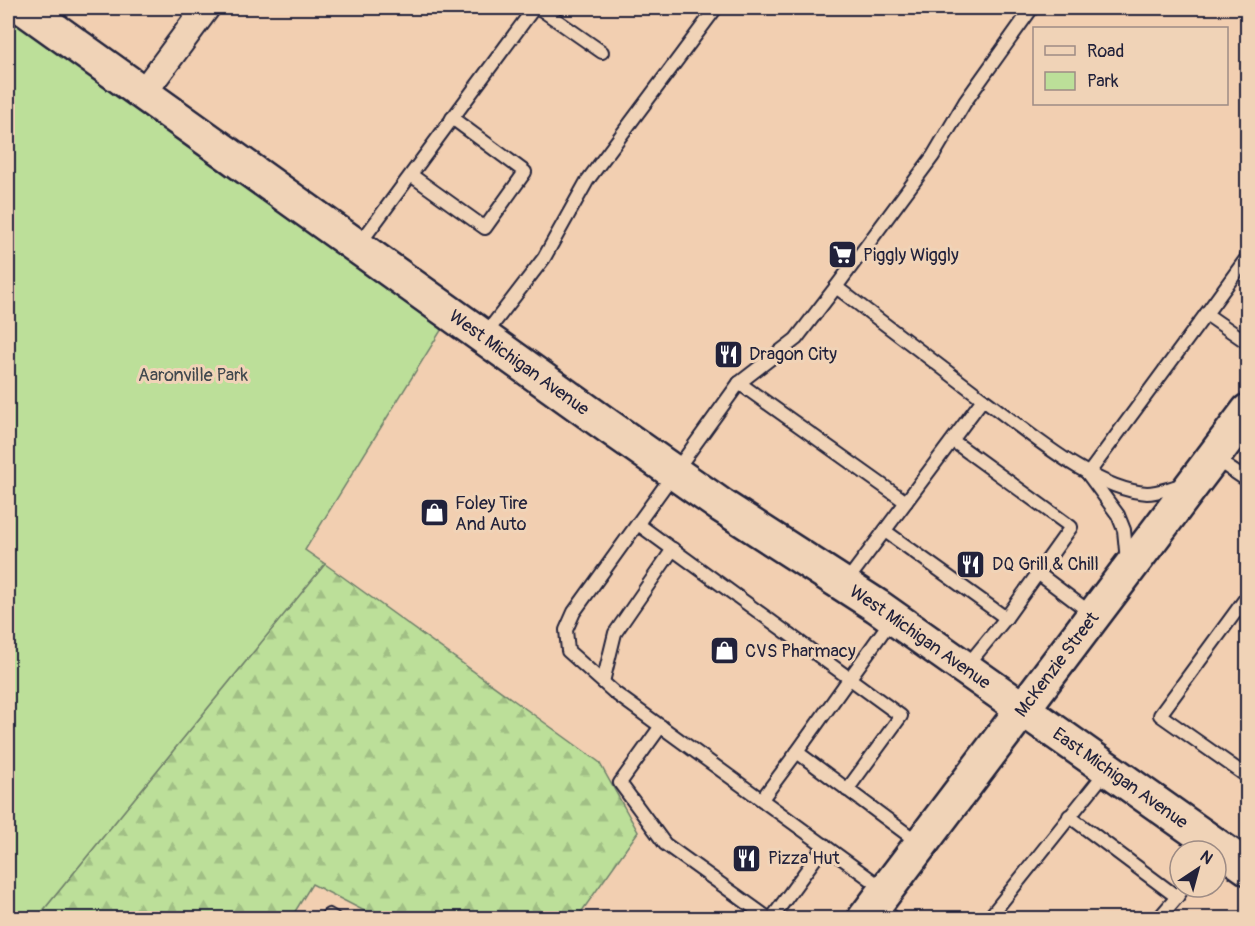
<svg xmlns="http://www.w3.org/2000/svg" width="1255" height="926" font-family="Pangolin,sans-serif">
	<defs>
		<pattern id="forest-firs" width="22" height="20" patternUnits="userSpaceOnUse" patternTransform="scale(1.5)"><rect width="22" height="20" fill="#bcdf99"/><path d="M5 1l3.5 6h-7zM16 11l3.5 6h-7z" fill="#a1bf85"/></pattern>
	</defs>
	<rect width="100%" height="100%" fill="#f2cfb1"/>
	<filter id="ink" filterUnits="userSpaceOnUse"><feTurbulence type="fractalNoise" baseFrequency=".0167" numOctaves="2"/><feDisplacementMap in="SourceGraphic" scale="12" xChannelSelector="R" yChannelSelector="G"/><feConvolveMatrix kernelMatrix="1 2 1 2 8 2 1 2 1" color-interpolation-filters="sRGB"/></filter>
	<g filter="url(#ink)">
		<!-- forest -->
		<path fill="url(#forest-firs)" stroke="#6f806a" stroke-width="1.5" d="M325 564 599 762 638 832 577 918H378L312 884 291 918H37Z"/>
		<!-- park -->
		<path fill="#bcdf99" stroke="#6f806a" stroke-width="1.5" d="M8 14 445 324 305 550 325 564 37 918H8Z"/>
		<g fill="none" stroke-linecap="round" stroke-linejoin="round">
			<defs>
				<g id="lane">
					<path d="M539 8 602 52"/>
					<path d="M411 175 485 228 525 172 452 118"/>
					<path d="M358 246 534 8"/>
					<path d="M1248 256 1206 314 1248 343"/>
					<path d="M836 287 983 399"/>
					<path d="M484 336 544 258 587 181 716 8"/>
					<path d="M739 383 906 502"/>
					<path d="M953 441 1071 527 1006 618 965 668"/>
					<path d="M1214 458 1248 481"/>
					<path d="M1088 474 1206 314"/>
					<path d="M1088 474 1118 515 1124 530 1127 561"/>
					<path d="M638 524 901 716 847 790"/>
					<path d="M885 531 1006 618"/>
					<path d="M1039 574 1092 614"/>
					<path d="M844 585 983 399C1026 430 1093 490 1147 493 1158 493 1172 487 1183 485"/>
					<path d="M1248 595 1160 715 1248 777"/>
					<path d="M892 619 797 752 919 843"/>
					<path d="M603 682 615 633 673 549"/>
					<path d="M661 726 620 783 665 844 768 918"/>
					<path d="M762 799 797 752"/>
					<path d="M1069 816 1177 897 1184 887"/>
					<path d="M884 889 615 693 568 651 566 630 574 612 739 383 796 339 836 287 933 156 965 102 1032 8"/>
					<path d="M875 907 894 918"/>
					<path d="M326 918 329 915 334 918"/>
					<path d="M772 918 825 845"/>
					<path d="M989 918 1108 769"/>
					<path d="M1159 918 1177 897"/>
				</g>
				<path id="street" d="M143 93 206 8"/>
				<g id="secondary">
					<path id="s1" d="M24 8 608 426 722 506 877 606 1248 868"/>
				</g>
				<g id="primary">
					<path id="s2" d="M865 918 1248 411"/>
				</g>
			</defs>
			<!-- lane casing -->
			<use href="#lane" stroke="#22223b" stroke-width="16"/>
			<!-- street casing -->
			<use href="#street" stroke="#22223b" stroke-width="30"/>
			<!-- secondary casing -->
			<use href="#secondary" stroke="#22223b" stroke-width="38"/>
			<!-- primary casing -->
			<use href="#primary" stroke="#22223b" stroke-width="38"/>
			<!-- lane -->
			<use href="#lane" stroke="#f0d3b7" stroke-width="12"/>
			<!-- street -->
			<use href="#street" stroke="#f0d3b7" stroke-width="26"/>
			<!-- secondary -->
			<use href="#secondary" stroke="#f0d3b7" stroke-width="33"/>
			<!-- primary -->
			<use href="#primary" stroke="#f0d3b7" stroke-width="33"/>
		</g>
	</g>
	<!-- icons -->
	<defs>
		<symbol id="supermarket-square" viewBox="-11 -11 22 22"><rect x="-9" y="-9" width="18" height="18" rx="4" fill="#22223b" stroke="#f0d3b7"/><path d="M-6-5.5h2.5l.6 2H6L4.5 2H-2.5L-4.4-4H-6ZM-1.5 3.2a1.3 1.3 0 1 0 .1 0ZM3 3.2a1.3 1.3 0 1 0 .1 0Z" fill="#fff"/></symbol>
		<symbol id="restaurant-square" viewBox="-11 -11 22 22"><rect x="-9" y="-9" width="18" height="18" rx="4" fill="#22223b" stroke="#f0d3b7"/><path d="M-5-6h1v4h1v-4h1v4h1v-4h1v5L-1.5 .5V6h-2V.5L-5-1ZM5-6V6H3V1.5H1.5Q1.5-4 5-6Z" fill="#fff"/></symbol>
		<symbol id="shop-square" viewBox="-11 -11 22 22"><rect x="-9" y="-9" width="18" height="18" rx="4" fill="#22223b" stroke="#f0d3b7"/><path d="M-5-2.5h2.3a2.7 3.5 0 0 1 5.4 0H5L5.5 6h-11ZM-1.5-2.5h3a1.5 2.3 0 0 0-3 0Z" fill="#fff"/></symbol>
	</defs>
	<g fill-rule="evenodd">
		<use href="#supermarket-square" x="826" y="238" width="33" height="33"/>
		<use href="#restaurant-square" x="712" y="338" width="33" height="33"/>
		<use href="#shop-square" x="418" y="496" width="33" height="33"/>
		<use href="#restaurant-square" x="954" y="548" width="33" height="33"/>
		<use href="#shop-square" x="708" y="634" width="33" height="33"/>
		<use href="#restaurant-square" x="730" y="842" width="33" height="33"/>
	</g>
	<g text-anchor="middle" stroke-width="6" stroke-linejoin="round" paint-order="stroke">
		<!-- poi labels -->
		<g font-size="18" fill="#22223b" stroke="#f0d3b7" text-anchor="start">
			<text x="863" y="261">Piggly Wiggly</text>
			<text x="749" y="360">Dragon City</text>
			<text x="455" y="509">Foley Tire<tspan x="455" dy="21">And Auto</tspan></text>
			<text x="992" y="570">DQ Grill &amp; Chill</text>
			<text x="745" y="657">CVS Pharmacy</text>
			<text x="768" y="864">Pizza Hut</text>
		</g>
		<!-- street labels -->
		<g font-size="18" fill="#22223b" stroke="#f0d3b7">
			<text dy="6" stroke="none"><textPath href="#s1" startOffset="609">West Michigan Avenue</textPath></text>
			<text dy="6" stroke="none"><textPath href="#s1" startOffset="1095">West Michigan Avenue</textPath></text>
			<text dy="6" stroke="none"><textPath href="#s2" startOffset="318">McKenzie Street</textPath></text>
			<text dy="6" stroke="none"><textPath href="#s1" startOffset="1340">East Michigan Avenue</textPath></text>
		</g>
		<!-- park labels -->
		<g font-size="18" fill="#41484e" stroke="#f0d3b7">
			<text x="193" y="381">Aaronville Park</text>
		</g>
	</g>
	<!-- margin -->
	<rect width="1255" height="926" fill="none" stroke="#f0d3b7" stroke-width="30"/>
	<rect x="15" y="15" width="1225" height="896" fill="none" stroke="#22223b" stroke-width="2" filter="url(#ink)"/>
	<!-- legend -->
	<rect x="1033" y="27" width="195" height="78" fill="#f0d3b7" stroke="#9e8c85" stroke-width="1.5"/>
	<rect x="1045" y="46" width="30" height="9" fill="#f0d3b7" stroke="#9e8c85" stroke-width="1.5"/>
	<text x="1087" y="57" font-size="18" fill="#22223b">Road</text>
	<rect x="1045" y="72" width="30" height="18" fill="#bcdf99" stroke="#9e8c85" stroke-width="1.5"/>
	<text x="1087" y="87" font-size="18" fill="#22223b">Park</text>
	<!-- north arrow -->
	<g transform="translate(1198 869) rotate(36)"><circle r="28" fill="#f0d3b7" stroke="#9e8c85" stroke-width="1.5"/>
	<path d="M0-4.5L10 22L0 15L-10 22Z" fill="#22223b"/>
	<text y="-9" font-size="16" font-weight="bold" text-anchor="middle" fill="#22223b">N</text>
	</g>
</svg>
